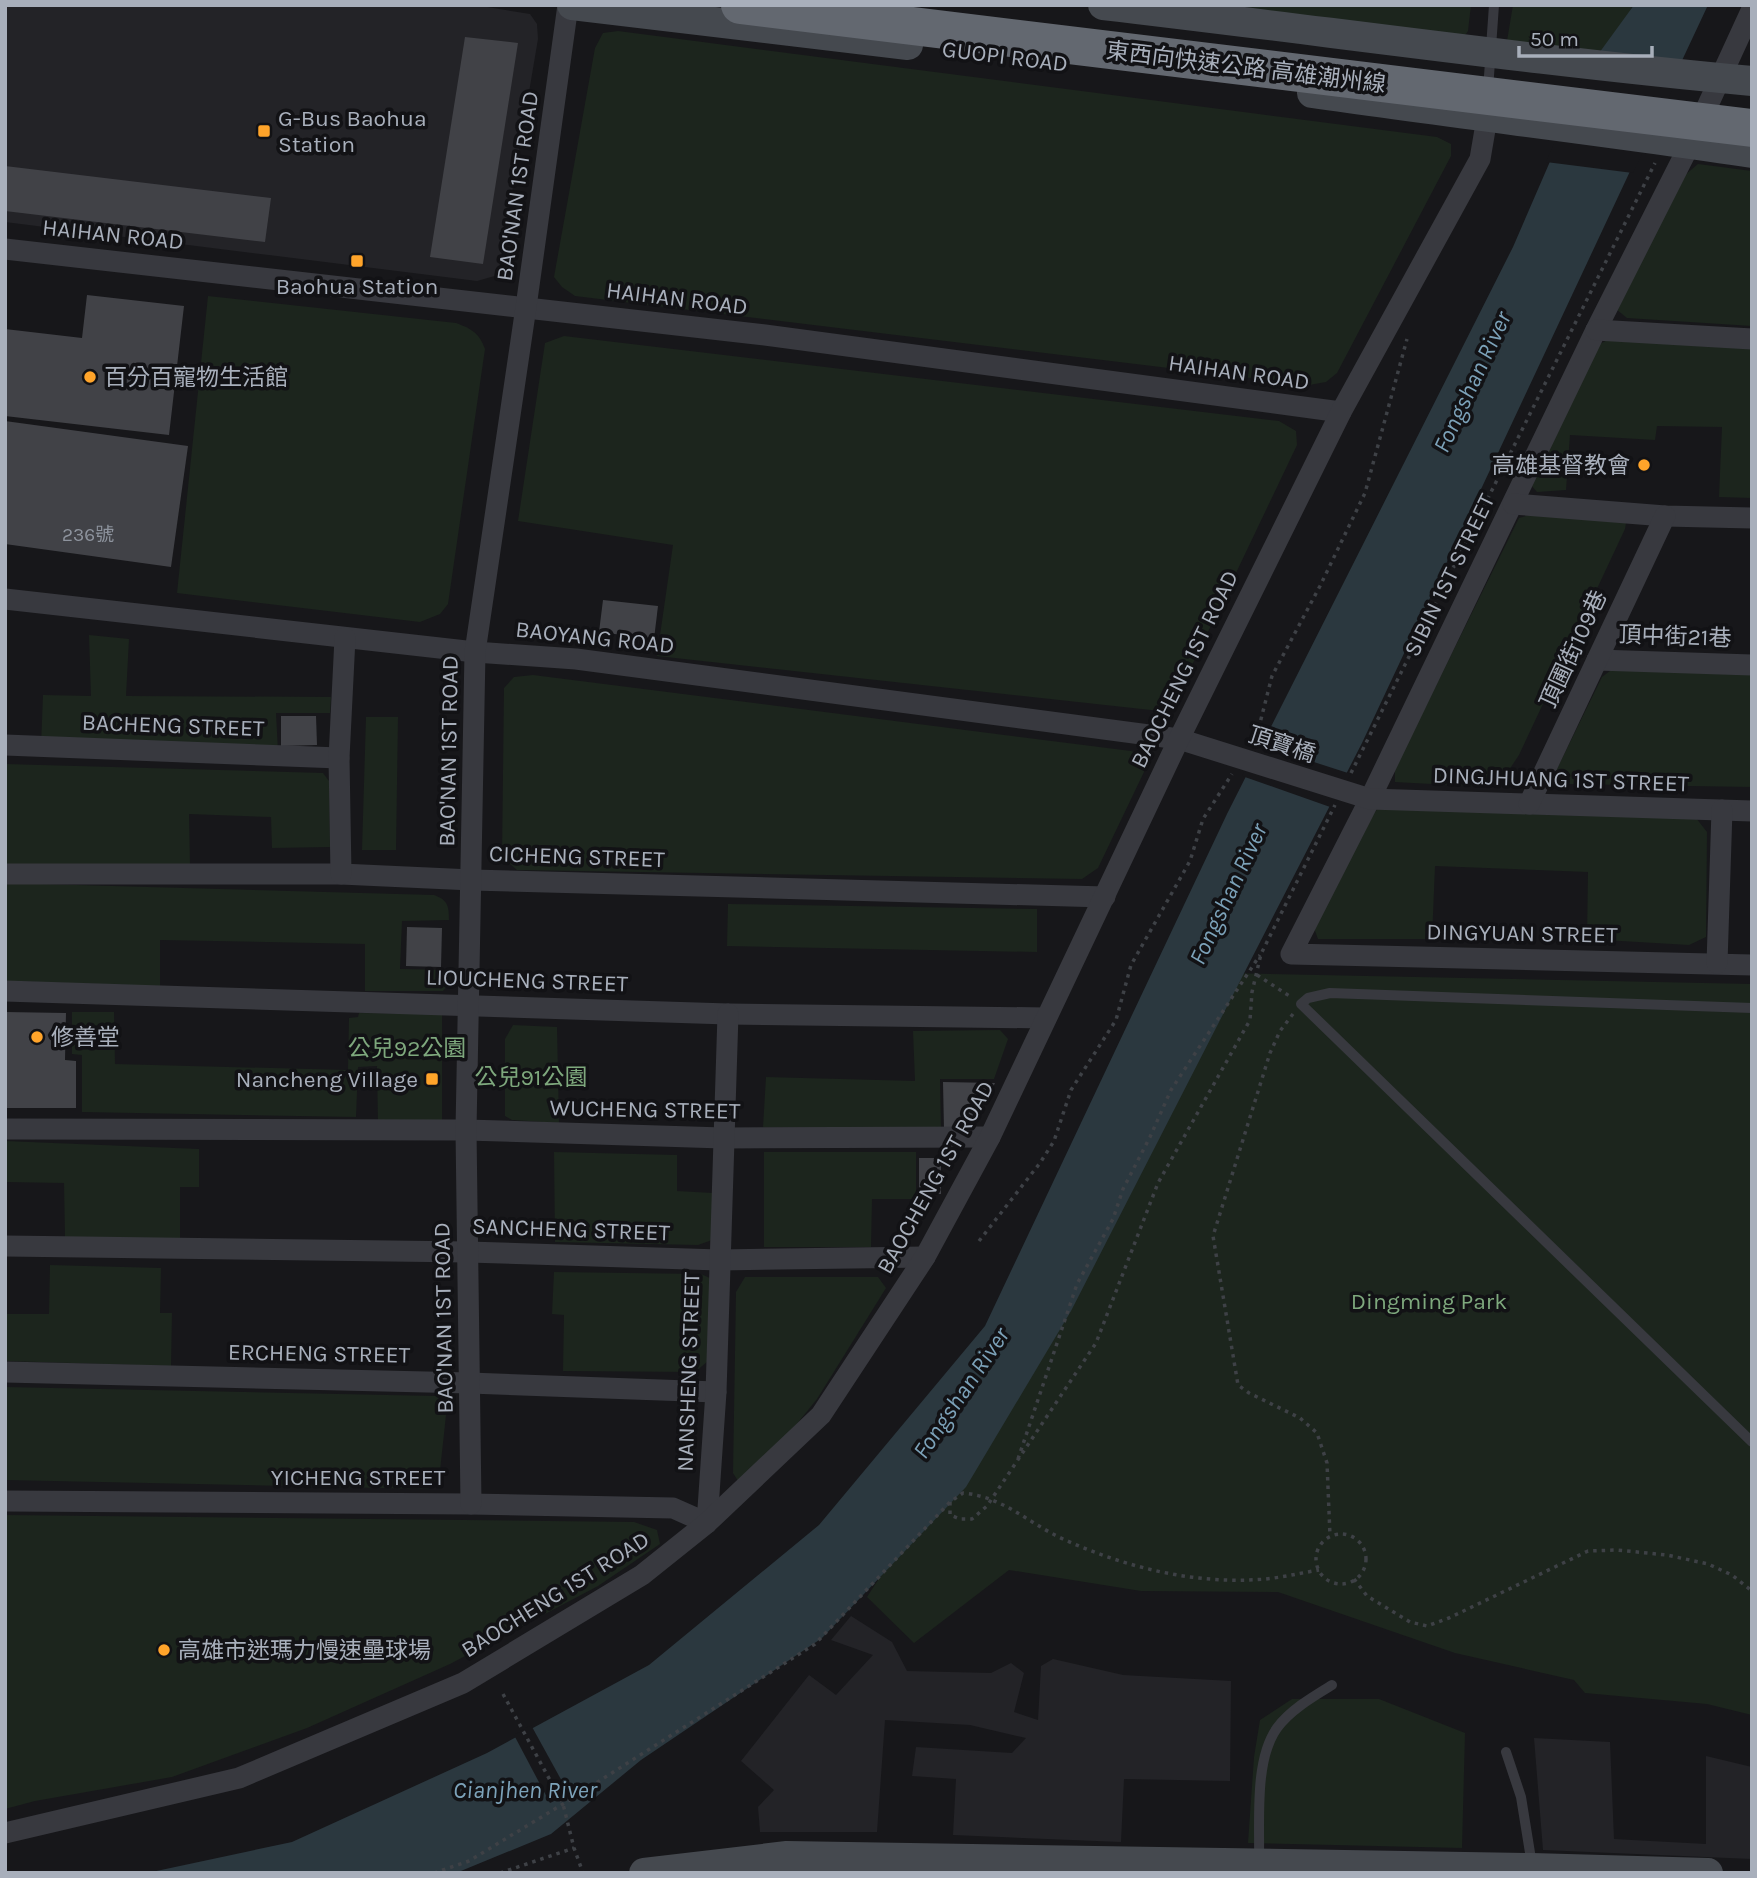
<svg xmlns="http://www.w3.org/2000/svg" width="1757" height="1878" font-family="Karla,'Noto Sans TC',sans-serif">
	<rect width="100%" height="100%" fill="#17171a"/>
	<!-- built -->
	<g fill="#232327">
		<path d="M5 5H475L530 14 537 24 538 39 498 275 477 281 5 222Z"/>
		<path d="M851 1616 892 1642 907 1671 991 1673 1011 1663 1024 1673 1014 1712 1038 1720 1041 1666 1053 1659 1123 1675 1231 1681 1230 1781 1124 1779 1121 1842 953 1835 956 1779 912 1776 916 1747 1012 1753 1026 1738 970 1725 885 1720 877 1832H760L758 1807 774 1790 741 1761 809 1675 836 1695 873 1655 831 1640Z"/>
		<path d="M1534 1738 1610 1742 1614 1839 1706 1844V1756L1752 1767V1859L1543 1850Z"/>
	</g>
	<!-- green -->
	<g fill="#1c251d">
		<path d="M1189 5H1471L1468 31 1461 41Z"/>
		<path d="M1513 5H1633L1610 54 1507 41Z"/>
		<path d="M618 31 1437 137 1451 144V156L1337 373 1326 382 1309 385 575 296 562 287 554 277 595 48 603 33Z"/>
		<path d="M1698 164 1752 171V326L1627 318 1616 309 1684 176Z"/>
		<path d="M208 296 456 323C472 329 479 333 485 349L448 604 440 614 420 622 177 593Z"/>
		<path d="M564 336 1279 421 1296 431 1297 445 1174 703 1160 711 657 656 673 545 518 521 545 343Z"/>
		<path d="M1611 338 1752 348V498L1719 497 1722 427 1657 426 1655 440 1570 435 1566 490 1537 492 1531 485 1598 345Z"/>
		<path d="M1533 514 1626 523 1625 529 1519 755 1503 779 1487 787 1395 782V768L1519 518Z"/>
		<path d="M89 635 129 639 126 696 331 697 330 713H276L278 751 41 746 43 695 91 696Z"/>
		<path d="M1614 668 1752 672V787L1565 784 1553 777 1602 677Z"/>
		<path d="M533 675 1131 751 1144 756V772L1098 868 1082 879 517 870 502 857 504 688 514 677Z"/>
		<path d="M366 717H398L396 850H362Z"/>
		<path d="M5 764 323 773 329 781 330 847 272 848 271 817 189 814 190 865H5Z"/>
		<path d="M1379 807 1696 818 1707 832 1706 937 1689 945 1587 939 1588 872 1435 866 1432 939H1318L1314 928 1367 822Z"/>
		<path d="M5 883 434 895C448 900 449 906 449 920L402 921 400 969 449 970 450 983 443 991H365V944L160 940V986L5 981Z"/>
		<path d="M728 904 1037 909V952L727 946Z"/>
		<path d="M1223 973 1752 984V1715L1707 1704 1585 1693 1574 1680 1455 1653 1278 1592 1141 1591 1009 1570 914 1643 867 1597 1076 1276Z"/>
		<path d="M72 1012H114L115 1064 348 1070 349 1018 358 1017 359 1013 442 1014V1124H378L377 1066 358 1067 356 1117 82 1112V1055L72 1054Z"/>
		<path d="M513 1025 557 1027 559 1123 512 1120 505 1116V1039Z"/>
		<path d="M1000 1030 1008 1039 994 1079H940L941 1130 763 1127 766 1077 915 1081 913 1031Z"/>
		<path d="M5 1141 199 1149V1187H180V1240L65 1237 64 1183 5 1182Z"/>
		<path d="M554 1152 677 1155V1191L713 1193 712 1240 698 1245 555 1242Z"/>
		<path d="M764 1152H916V1199H872L871 1247H764Z"/>
		<path d="M50 1265 161 1268 160 1313H172L171 1366 5 1361V1314H49Z"/>
		<path d="M554 1272 701 1274 712 1279 708 1361 695 1372 563 1371 564 1315 552 1314Z"/>
		<path d="M745 1277H878L886 1288 817 1399 766 1462 738 1481 733 1473 736 1292Z"/>
		<path d="M5 1387 436 1396 447 1406 439 1480 428 1489 5 1480Z"/>
		<path d="M5 1515 634 1522 657 1530 660 1544 598 1586 450 1664 307 1728 172 1777 35 1801 5 1809Z"/>
		<path d="M1292 1699H1379L1465 1733 1462 1848 1248 1843 1254 1757 1260 1720Z"/>
	</g>
	<!-- water -->
	<path fill="#2b383f" d="M1634 5H1708L1362 743 1071 1311 966 1487 822 1638 641 1760 551 1834 456 1873H147L292 1842 487 1753 649 1665 819 1525 985 1326 1227 814 1513 247 1594 60Z"/>
	<!-- pier -->
	<g fill="#17171a">
		<path d="M1591 58 1685 63 1633 173 1546 162Z"/>
		<path d="M1258 744 1351 774 1333 808 1242 776Z"/>
		<path d="M531 1725 569 1794 550 1803 514 1735Z"/>
	</g>
	<!-- building -->
	<g fill="#414247">
		<path d="M465 37 518 43 483 264 430 257Z"/>
		<path d="M5 166 271 198 265 242 5 211Z"/>
		<path d="M87 295 184 306 169 435 5 416V329L82 338Z"/>
		<path d="M5 421 188 446 171 567 5 544Z"/>
		<path d="M603 600 658 606 654 639 599 632Z"/>
		<path d="M281 716H316L317 745 281 746Z"/>
		<path d="M407 927 442 928 441 967 406 966Z"/>
		<path d="M5 1012 66 1013 65 1060 76 1061V1108H5Z"/>
		<path d="M943 1082 995 1083 973 1125 958 1131 944 1130Z"/>
		<rect x="919" y="1158" width="22" height="36"/>
	</g>
	<g fill="none" stroke-linecap="round" stroke-linejoin="round">
		<!-- path -->
		<g stroke="#3e4146" stroke-width="3.5" stroke-dasharray="3.5 5" stroke-linecap="butt">
			<path d="M1250 743 1259 727 1272 676 1320 586 1365 493 1407 339"/>
			<path d="M1351 773 1655 163"/>
			<path d="M1257 975 1291 997"/>
			<path d="M1293 1014 1280 1031 1270 1053 1213 1236 1238 1385 1249 1393 1300 1418 1317 1433 1327 1463 1330 1536"/>
			<path d="M979 1241 1040 1163 1054 1141 1071 1090 1116 1020 1131 965 1190 861 1203 819 1232 774"/>
			<path d="M1018 1459 1077 1284 1113 1219 1123 1189 1150 1137 1171 1090 1260 955"/>
			<path d="M950 1502V1515L960 1519H972L987 1506 1096 1343 1158 1183 1250 1020 1252 992 1261 954 1335 805"/>
			<circle cx="1341" cy="1559" r="25"/>
			<path d="M1354 1579 1367 1596 1410 1622 1427 1626 1449 1618 1588 1551 1617 1550 1667 1555 1708 1564 1732 1575 1752 1591"/>
			<path d="M503 1694 563 1804 574 1848 583 1873"/>
			<path d="M434 1873 469 1861 563 1804 815 1644 950 1502 963 1493C1004 1497 1028 1523 1063 1539 1127 1568 1196 1585 1266 1579 1284 1577 1301 1573 1319 1570"/>
			<path d="M500 1873 574 1848"/>
		</g>
		<!-- lane -->
		<g stroke="#38393f" stroke-width="10">
			<path d="M1488 90 1494 5"/>
			<path d="M1752 1008 1330 993 1308 998 1301 1004 1752 1442"/>
			<path d="M1506 1752 1521 1797 1532 1865"/>
			<path d="M1259 1861C1260 1822 1254 1760 1277 1728 1290 1710 1314 1696 1332 1685"/>
		</g>
		<!-- street -->
		<g stroke="#38393f" stroke-width="21">
			<path d="M1752 9 1690 144 1596 330 1370 799 1291 954 1752 965"/>
			<path d="M5 249 765 335 1341 412"/>
			<path d="M1596 330 1752 339"/>
			<path d="M1513 504 1665 516 1752 518"/>
			<path d="M5 599 475 652 576 659 1179 739 1370 799 1752 811"/>
			<path d="M1597 660 1752 665"/>
			<path d="M5 745 339 758"/>
			<path d="M1529 804 1665 516"/>
			<path d="M5 874H341L472 880 1105 897"/>
			<path d="M341 874 339 758 345 638"/>
			<path d="M1717 963 1722 810"/>
			<path d="M5 991 728 1014 1046 1018"/>
			<path d="M5 1129 466 1130 723 1138 990 1137"/>
			<path d="M5 1246 468 1252 719 1260 925 1257"/>
			<path d="M5 1372 470 1383 716 1392"/>
			<path d="M5 1501 471 1504 673 1508 707 1523 716 1392 728 1014"/>
			<path d="M471 1504 466 1130 475 652 526 307 568 5"/>
			<path d="M5 1833 239 1778 463 1683 642 1575 707 1523 821 1415 925 1257 990 1137 1179 739 1341 412 1480 159 1487 118"/>
		</g>
		<!-- secondary -->
		<g stroke="#45494f" stroke-width="30">
			<path d="M572 5 908 45"/>
			<path d="M1103 5C1319 30 1535 61 1752 81"/>
			<path d="M1312 93C1458 114 1605 131 1752 153"/>
			<path d="M644 1873 787 1856 1532 1868 1708 1873"/>
		</g>
		<!-- highway -->
		<path stroke="#636870" stroke-width="38" d="M740 5 1752 128"/>
	</g>
	<!-- markers -->
	<g fill="#ffa42a" stroke="#121215" stroke-width="2.5">
		<rect x="257" y="124" width="14" height="14" rx="3.5"/>
		<rect x="350" y="254" width="14" height="14" rx="3.5"/>
		<circle cx="90" cy="377" r="7"/>
		<circle cx="1644" cy="465" r="7"/>
		<circle cx="37" cy="1037" r="7"/>
		<rect x="425" y="1072" width="14" height="14" rx="3.5"/>
		<circle cx="164" cy="1650" r="7"/>
	</g>
	<g text-anchor="middle" stroke-width="7" stroke-linejoin="round" paint-order="stroke">
		<!-- number labels -->
		<g font-size="19" fill="#8e949e">
			<text x="88" y="541">236號</text>
		</g>
		<!-- street labels -->
		<g font-size="23" fill="#a8afbb" stroke="#121215">
			<text transform="translate(1005 56) rotate(7)" y="8">GUOPI ROAD</text>
			<text transform="translate(1246 67) rotate(7)" y="8">東西向快速公路 高雄潮州線</text>
			<text transform="translate(517 186) rotate(-82)" y="8">BAO'NAN 1ST ROAD</text>
			<text transform="translate(113 234) rotate(6)" y="8">HAIHAN ROAD</text>
			<text transform="translate(677 298) rotate(7)" y="8">HAIHAN ROAD</text>
			<text transform="translate(1239 372) rotate(8)" y="8">HAIHAN ROAD</text>
			<text transform="translate(1449 575) rotate(-64)" y="8">SIBIN 1ST STREET</text>
			<text transform="translate(1675 636) rotate(2)" y="8">頂中街21巷</text>
			<text transform="translate(595 637) rotate(6)" y="8">BAOYANG ROAD</text>
			<text transform="translate(1573 649) rotate(-65)" y="8">頂圃街109巷</text>
			<text transform="translate(1184 669) rotate(-64)" y="8">BAOCHENG 1ST ROAD</text>
			<text transform="translate(173 725) rotate(2)" y="8">BACHENG STREET</text>
			<text transform="translate(1282 744) rotate(18)" y="8">頂寶橋</text>
			<text transform="translate(448 751) rotate(-89)" y="8">BAO'NAN 1ST ROAD</text>
			<text transform="translate(1561 779) rotate(2)" y="8">DINGJHUANG 1ST STREET</text>
			<text transform="translate(577 856) rotate(2)" y="8">CICHENG STREET</text>
			<text transform="translate(1522 933) rotate(1)" y="8">DINGYUAN STREET</text>
			<text transform="translate(527 980) rotate(2)" y="8">LIOUCHENG STREET</text>
			<text transform="translate(645 1109) rotate(1)" y="8">WUCHENG STREET</text>
			<text transform="translate(935 1177) rotate(-61)" y="8">BAOCHENG 1ST ROAD</text>
			<text transform="translate(571 1229) rotate(2)" y="8">SANCHENG STREET</text>
			<text transform="translate(443 1318) rotate(-91)" y="8">BAO'NAN 1ST ROAD</text>
			<text transform="translate(319 1353) rotate(1)" y="8">ERCHENG STREET</text>
			<text transform="translate(688 1372) rotate(-88)" y="8">NANSHENG STREET</text>
			<text x="358" y="1485">YICHENG STREET</text>
			<text transform="translate(555 1594) rotate(-32)" y="8">BAOCHENG 1ST ROAD</text>
		</g>
		<!-- poi labels -->
		<g font-size="23" fill="#a8afbb" stroke="#121215" text-anchor="start">
			<text x="278" y="126">G-Bus Baohua<tspan x="278" dy="26">Station</tspan></text>
			<text x="357" y="294" text-anchor="middle">Baohua Station</text>
			<text x="104" y="385">百分百寵物生活館</text>
			<text x="1630" y="473" text-anchor="end">高雄基督教會</text>
			<text x="51" y="1045">修善堂</text>
			<text x="418" y="1087" text-anchor="end">Nancheng Village</text>
			<text x="178" y="1658">高雄市迷瑪力慢速壘球場</text>
		</g>
		<!-- park labels -->
		<g font-size="23" fill="#7ea87d" stroke="#121215">
			<text x="407" y="1056">公兒92公園</text>
			<text x="531" y="1085">公兒91公園</text>
			<text x="1429" y="1309">Dingming Park</text>
		</g>
		<!-- water labels -->
		<g font-size="24" font-style="italic" fill="#7ca2b9" stroke="#121215">
			<text transform="translate(1472 382) rotate(-65)" y="8">Fongshan River</text>
			<text transform="translate(1228 894) rotate(-65)" y="8">Fongshan River</text>
			<text transform="translate(961 1393) rotate(-56)" y="8">Fongshan River</text>
			<text x="525" y="1798">Cianjhen River</text>
		</g>
	</g>
	<!-- border -->
	<rect width="1757" height="1878" fill="none" stroke="#a8afbb" stroke-width="14"/>
	<!-- scale -->
	<path d="M1519 46v10h133v-10" fill="none" stroke="#a8afbb" stroke-width="3.5"/>
	<text x="1530" y="46" font-size="21" fill="#a8afbb" stroke="#121215" stroke-width="5" paint-order="stroke">50 m</text>
</svg>
